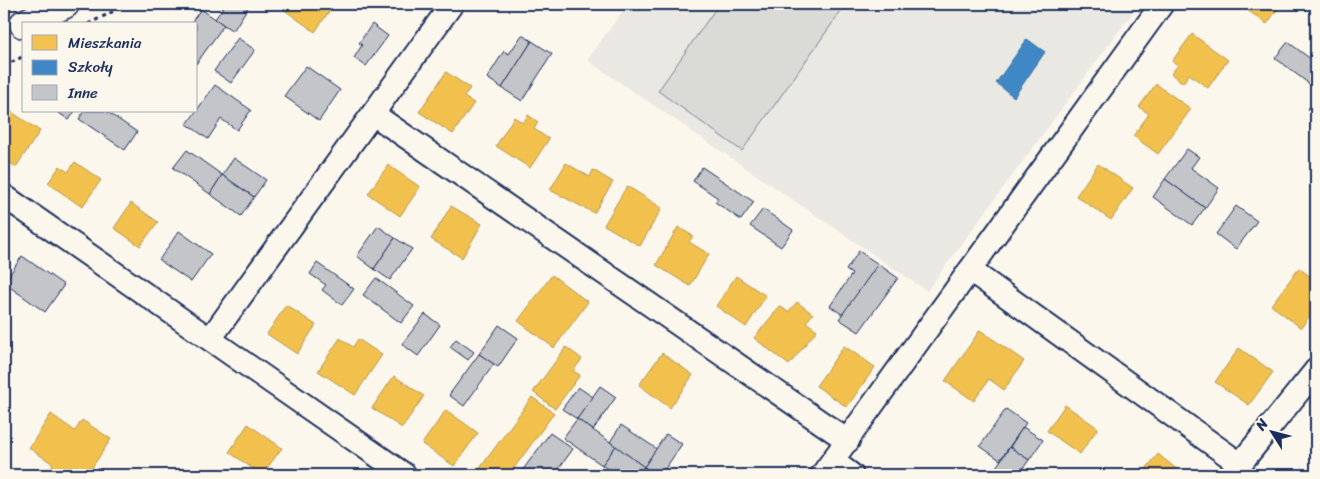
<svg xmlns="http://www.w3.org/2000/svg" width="1320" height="479" font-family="Sriracha,sans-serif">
	<rect width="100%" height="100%" fill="#fbf7ec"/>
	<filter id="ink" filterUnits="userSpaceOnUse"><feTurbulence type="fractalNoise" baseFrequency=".02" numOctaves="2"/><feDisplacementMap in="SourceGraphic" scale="10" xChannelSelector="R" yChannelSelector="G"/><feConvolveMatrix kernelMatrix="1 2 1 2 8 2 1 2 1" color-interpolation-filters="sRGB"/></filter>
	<g filter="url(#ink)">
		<!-- built -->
		<path fill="#eae8e2" d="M628 4H1139L927 291 587 60Z"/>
		<!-- green -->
		<path fill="#dadad7" stroke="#7a849a" d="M719 4H846L742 151 658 91Z"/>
		<!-- homes -->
		<g fill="#f2c14e" stroke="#b29553">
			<path d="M276 4H323L330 10 315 32Z"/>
			<path d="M1239 4H1281L1267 24Z"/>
			<path d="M1192 34 1228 60 1208 88 1189 74 1183 83 1171 74 1178 65 1172 61Z"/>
			<path d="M446 72 470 88 464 97 474 103 453 134 419 112Z"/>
			<path d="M1156 84 1191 109 1158 154 1133 136 1149 114 1139 107Z"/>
			<path d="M10 111 40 131 16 167 4 159V121Z"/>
			<path d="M528 115 538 122 534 129 549 139 530 168 496 146 514 117 523 123Z"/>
			<path d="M75 162 101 180 82 207 48 183 60 166 68 172Z"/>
			<path d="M566 163 590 177 593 170 613 182 594 213 550 190Z"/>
			<path d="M1098 164 1133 188 1111 220 1076 196Z"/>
			<path d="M388 165 420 187 400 216 368 194Z"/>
			<path d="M627 186 662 208 640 246 604 225Z"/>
			<path d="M131 203 158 222 140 246 114 228Z"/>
			<path d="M451 206 482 224 462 258 431 239Z"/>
			<path d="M678 227 693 236 689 242 709 254 690 286 656 265Z"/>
			<path d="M1316 242V253L1311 249Z"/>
			<path d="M1299 268 1316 281V307L1301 328 1271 305Z"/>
			<path d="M552 275 588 302 554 348 518 321Z"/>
			<path d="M736 276 766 296 746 327 716 306Z"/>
			<path d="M797 302 813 314 806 322 817 330 789 365 754 338 780 306 788 312Z"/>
			<path d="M286 305 316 325 297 354 267 334Z"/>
			<path d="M980 330 1024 361 1004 390 989 379 974 401 945 381Z"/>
			<path d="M340 338 353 347 358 339 382 355 355 395 318 371Z"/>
			<path d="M844 346 875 367 847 407 816 386Z"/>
			<path d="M566 347 582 359 573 371 580 375 555 409 533 392Z"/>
			<path d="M1239 348 1273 372 1249 405 1215 382Z"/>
			<path d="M662 353 693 375 670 408 639 385Z"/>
			<path d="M394 376 424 396 402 428 372 408Z"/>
			<path d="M532 397 554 413 509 475H475Z"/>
			<path d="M1065 405 1098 428 1080 454 1047 431Z"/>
			<path d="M446 410 478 433 454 466 422 444Z"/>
			<path d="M51 414 75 431 82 420 111 439 87 475H46L53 464 29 448Z"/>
			<path d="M248 424 282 448 262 475 229 452Z"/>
			<path d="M1158 454 1184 475H1141Z"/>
		</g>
		<!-- schools -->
		<path fill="#3f88c5" stroke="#346da6" d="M1027 39 1045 52 1014 97 996 83Z"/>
		<!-- building -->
		<g fill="#c3c5c9" stroke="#1b2f5e">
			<path d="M220 4H250L233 31 215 19 224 6Z"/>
			<path d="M201 9 224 25 196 64V24H190Z"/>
			<path d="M372 24 388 36 366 66 354 58 362 45 359 43Z"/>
			<path d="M522 35 532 41 502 88 487 78 504 51 509 54Z"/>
			<path d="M238 38 255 50 231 83 214 71Z"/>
			<path d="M532 41 552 54 522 101 502 88Z"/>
			<path d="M1288 42 1316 63V89L1275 58Z"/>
			<path d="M306 66 340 90 319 121 284 96Z"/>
			<path d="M215 85 251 110 237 130 221 119 208 139 187 124Z"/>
			<path d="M1316 97V115L1308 109Z"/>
			<path d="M56 111H75L69 120Z"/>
			<path d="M84 111H106L137 132 125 150 79 119Z"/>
			<path d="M1187 149 1199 157 1191 168 1219 188 1205 208 1165 179Z"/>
			<path d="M187 150 222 175 210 194 173 168Z"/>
			<path d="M234 158 266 180 254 197 222 175Z"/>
			<path d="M702 167 754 202 741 220 715 202 718 198 693 181Z"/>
			<path d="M222 175 254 197 241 216 210 194Z"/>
			<path d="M1165 179 1205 208 1192 225 1153 197Z"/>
			<path d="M1236 206 1257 221 1236 249 1216 234Z"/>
			<path d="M763 209 793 230 781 247 750 226Z"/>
			<path d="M378 226 395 238 374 269 357 256Z"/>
			<path d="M179 231 211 254 191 282 159 260Z"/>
			<path d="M395 238 412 249 390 280 374 269Z"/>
			<path d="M859 251 878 264 843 315 830 306 852 274 846 270Z"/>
			<path d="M22 256 64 285 45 312 4 283Z"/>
			<path d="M317 263 354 289 342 305 322 290 326 285 310 274Z"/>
			<path d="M878 264 898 278 859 332 839 319Z"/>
			<path d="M376 278 414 306 401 323 363 295Z"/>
			<path d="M425 314 440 325 418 356 402 344Z"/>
			<path d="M499 325 518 338 498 367 479 354Z"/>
			<path d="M456 339 474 352 468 360 450 347Z"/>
			<path d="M479 354 494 364 464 406 449 395Z"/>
			<path d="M600 386 616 397 593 430 577 419Z"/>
			<path d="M578 387 593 397 577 419 562 409Z"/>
			<path d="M1006 409 1026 423 1000 460 980 446Z"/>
			<path d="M577 419 616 446 602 465 563 438Z"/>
			<path d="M621 425 657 449 644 467 610 442Z"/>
			<path d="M1023 427 1043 440 1029 460 1010 447Z"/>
			<path d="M550 433 573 449 554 475H519Z"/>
			<path d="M666 434 682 444 661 475H657L644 467Z"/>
			<path d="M616 446 644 467 639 475H616L602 465Z"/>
			<path d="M1010 447 1029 460 1018 475 1009 470 1006 474 996 467Z"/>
			<path d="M644 467 657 475H639Z"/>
		</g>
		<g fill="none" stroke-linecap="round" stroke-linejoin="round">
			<defs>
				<g id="minor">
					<path d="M373 114 848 441"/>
					<path d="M4 196 405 475"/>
					<path d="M970 270 1240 464"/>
					<path d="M210 339 452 4"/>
					<path d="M833 461 852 475"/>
					<path d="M1232 474 1316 370"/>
					<path d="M822 475 1162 4"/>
				</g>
				<path id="primary" d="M24 24 65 4"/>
			</defs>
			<!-- minor casing -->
			<use href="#minor" stroke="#1b2f5e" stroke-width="26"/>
			<!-- primary casing -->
			<use href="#primary" stroke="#1b2f5e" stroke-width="31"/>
			<!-- path -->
			<g stroke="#1b2f5e" stroke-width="3" stroke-dasharray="4 4" stroke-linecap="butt">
				<path d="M88 24 128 4"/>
				<path d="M4 66 24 56"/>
			</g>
			<!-- minor -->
			<use href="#minor" stroke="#fbf7ec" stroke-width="22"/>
			<!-- primary -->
			<use href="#primary" stroke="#fbf7ec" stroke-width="28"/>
		</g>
	</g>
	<!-- margin -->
	<rect width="1320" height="479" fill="none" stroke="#fbf7ec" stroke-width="20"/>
	<rect x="10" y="10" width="1300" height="459" fill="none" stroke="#1b2f5e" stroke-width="2" filter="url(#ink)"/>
	<!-- legend -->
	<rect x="22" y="22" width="175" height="90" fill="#fbf7ec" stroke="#a1a7b3"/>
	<rect x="32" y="35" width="25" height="15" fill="#f2c14e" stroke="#a1a7b3"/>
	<text x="68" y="48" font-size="15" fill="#1b2f5e">Mieszkania</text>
	<rect x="32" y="60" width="25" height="15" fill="#3f88c5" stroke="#a1a7b3"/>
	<text x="68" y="72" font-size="15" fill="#1b2f5e">Szkoły</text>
	<rect x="32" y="85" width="25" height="15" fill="#c3c5c9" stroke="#a1a7b3"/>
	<text x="68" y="98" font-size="15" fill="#1b2f5e">Inne</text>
	<!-- north arrow -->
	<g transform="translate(1272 432) rotate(306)" stroke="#fbf7ec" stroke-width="4" paint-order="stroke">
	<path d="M0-4L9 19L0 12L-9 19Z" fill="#1b2f5e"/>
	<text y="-8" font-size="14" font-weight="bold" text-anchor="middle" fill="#1b2f5e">N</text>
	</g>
</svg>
